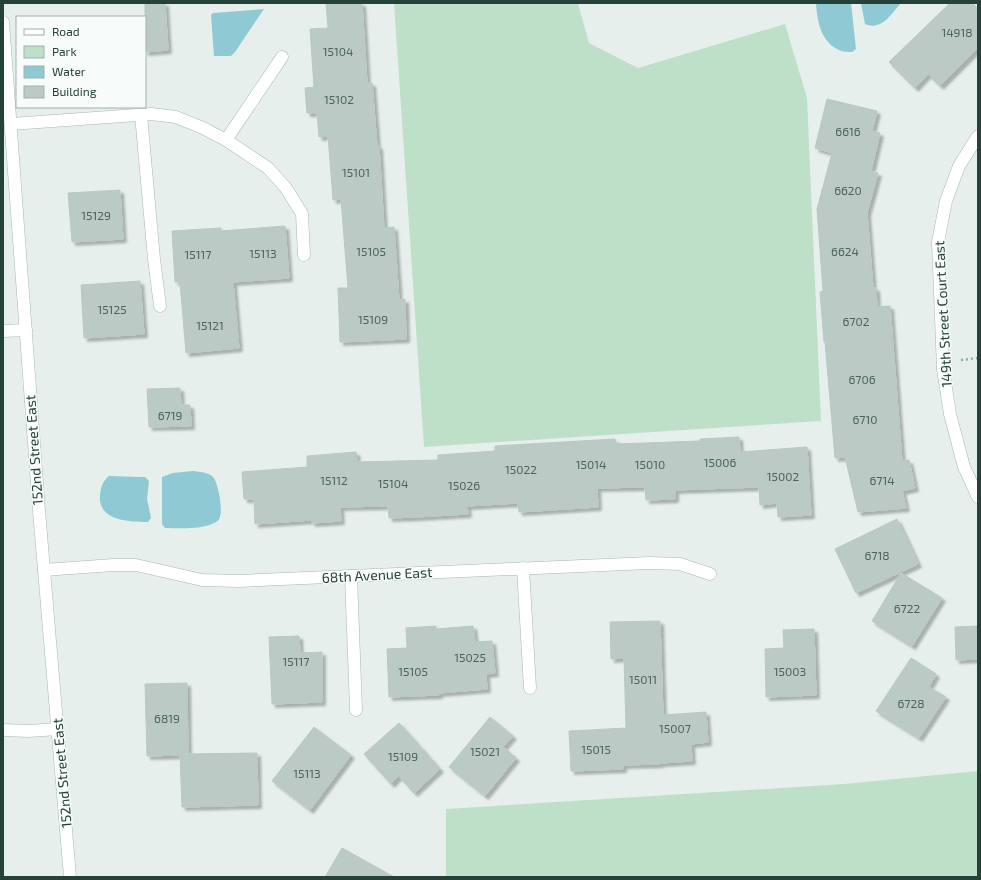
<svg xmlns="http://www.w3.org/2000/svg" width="981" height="880" font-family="'Exo 2',sans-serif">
	<defs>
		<filter id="shadow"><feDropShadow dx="3.5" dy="3.5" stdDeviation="1" flood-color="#0004"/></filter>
	</defs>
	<rect width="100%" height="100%" fill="#e6efeb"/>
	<!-- green -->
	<g fill="#bfe0c8">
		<path d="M394 3H578L589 43 638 68 785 24 807 98 821 421 424 447Z"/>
		<path d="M978 771V877H446V809L844 784Z"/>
	</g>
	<!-- water -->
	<g fill="#8ec9d4">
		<path d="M816 3H851L856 49 852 52C848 52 843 52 839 50 821 42 817 21 816 3Z"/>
		<path d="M861 3H901C891 14 882 31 865 24Z"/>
		<path d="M264 9 235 52 231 56H214L211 15 213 13Z"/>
		<path d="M193 471C200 472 208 472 213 477 218 482 223 510 220 516 220 519 217 522 214 523 200 530 181 528 165 528L162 524V477L173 473Z"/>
		<path d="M109 476 140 477H145L149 481 147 499 151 518 148 522C130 522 98 521 100 496 101 487 102 482 109 476Z"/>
	</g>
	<!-- building -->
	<g fill="#bbcac4" stroke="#b8c9c2" filter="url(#shadow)">
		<path d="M145 3H165L168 50 145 52Z"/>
		<path d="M326 3H362L367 83H372L377 146H379L384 228 394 227 399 300 405 299 406 339 340 342 338 288H348L341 199 333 200 328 136 319 137 317 113H307L305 88 314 87 310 29 328 28Z"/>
		<path d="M950 3H972L978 9V48L940 86 928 74 915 88 889 62Z"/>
		<path d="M827 99 877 111 872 131 880 133 871 171 878 173 867 213 873 288H876L877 307 890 306 902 461 909 460 915 488 902 491 906 508 858 512 845 457 835 458 825 342H824L820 292 823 291 817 209 832 153 815 148Z"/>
		<path d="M120 190 123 239 72 242 68 193Z"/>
		<path d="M285 226 289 278 233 282 239 348 186 353 180 282H175L172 231 221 228V231Z"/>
		<path d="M140 281 144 334 84 338 81 285Z"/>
		<path d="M180 388 181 405H190L191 426 149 427 147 389Z"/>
		<path d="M739 437 740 452 807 447 811 515 778 517 777 503 760 505 759 487 675 490V499L646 500 645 487 597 488 598 507 519 512 518 503 467 506 468 514 417 517 389 518 388 506 340 507 341 521 312 523V520L255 524 254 499H244L242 472 307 467V456L356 452 357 462 438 460V455L495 451V446L615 439 616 444 700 441V439Z"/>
		<path d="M897 519 918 564 856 593 835 549Z"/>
		<path d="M901 573 942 598 912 646 872 621Z"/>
		<path d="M660 621 663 715 706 712 708 742 691 744 692 761 660 763V764L623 765V769L571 771 569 731 626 728 624 658 611 659 610 622Z"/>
		<path d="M436 626V629L473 626 475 642 492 641 495 673 486 674 487 689 439 693V695L389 697 387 649 407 648 406 628Z"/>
		<path d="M978 626V659L956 660 955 627Z"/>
		<path d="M814 629 816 695 766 697 765 649 784 648 783 630Z"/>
		<path d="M299 636 300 653 322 652V702L272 704 269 637Z"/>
		<path d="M911 658 936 674 929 687 946 697 919 738 876 711Z"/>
		<path d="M187 683 188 754 257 753 258 805 182 807 180 755 147 756 145 684Z"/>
		<path d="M490 717 513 736 503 747 516 758 485 796 449 767Z"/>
		<path d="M399 723 440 769 414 793 399 776 391 784 364 754Z"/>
		<path d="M314 727 351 755 310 810 272 781Z"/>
		<path d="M342 848 394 877H325Z"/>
	</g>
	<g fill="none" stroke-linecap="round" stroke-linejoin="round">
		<defs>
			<g id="lane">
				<path d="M282 57 226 140 268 168 286 188 302 214 304 255"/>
				<path d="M141 115 154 259 160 306"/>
				<path d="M523 568 530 688"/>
				<path d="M351 576 356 710"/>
			</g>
			<g id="street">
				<path d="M11 124 151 114 176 117 203 128 226 140"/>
				<path d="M978 136 959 166 946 201 938 242 943 369 950 414 964 467 978 497"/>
				<path d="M3 331 26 330"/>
				<path d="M44 570 113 565H136L202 580 239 581 649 563 680 564 710 574"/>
				<path d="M3 730 28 731 58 729"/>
			</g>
			<path id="secondary" d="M3 22 39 511 70 877"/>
		</defs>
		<!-- lane casing -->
		<use href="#lane" stroke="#a8b8b2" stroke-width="13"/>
		<!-- street casing -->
		<use href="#street" stroke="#a8b8b2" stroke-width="13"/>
		<!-- secondary casing -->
		<use href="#secondary" stroke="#a4bbb3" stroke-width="13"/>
		<!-- path -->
		<path stroke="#86b3a5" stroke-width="2.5" stroke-dasharray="2 3" stroke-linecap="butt" d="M961 360 978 358"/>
		<!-- lane -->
		<use href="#lane" stroke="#fff" stroke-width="12"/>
		<!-- street -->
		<use href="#street" stroke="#fff" stroke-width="12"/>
		<!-- secondary -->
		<use href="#secondary" stroke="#fff" stroke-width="12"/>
	</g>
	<g text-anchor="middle" stroke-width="3" stroke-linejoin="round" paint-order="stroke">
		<!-- number labels -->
		<g font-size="12" fill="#4a645c">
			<text x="957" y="37">14918</text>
			<text x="338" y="56">15104</text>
			<text x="339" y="104">15102</text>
			<text x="848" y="136">6616</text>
			<text x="356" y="177">15101</text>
			<text x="848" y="195">6620</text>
			<text x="96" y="220">15129</text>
			<text x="371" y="256">15105</text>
			<text x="845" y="256">6624</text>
			<text x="263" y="258">15113</text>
			<text x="198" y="259">15117</text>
			<text x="112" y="314">15125</text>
			<text x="373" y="324">15109</text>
			<text x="856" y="326">6702</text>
			<text x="210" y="330">15121</text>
			<text x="862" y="384">6706</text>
			<text x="170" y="420">6719</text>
			<text x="865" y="424">6710</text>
			<text x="720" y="467">15006</text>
			<text x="591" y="469">15014</text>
			<text x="650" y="469">15010</text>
			<text x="521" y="474">15022</text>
			<text x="783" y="481">15002</text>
			<text x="334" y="485">15112</text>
			<text x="882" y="485">6714</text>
			<text x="393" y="488">15104</text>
			<text x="464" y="490">15026</text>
			<text x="877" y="560">6718</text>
			<text x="907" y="613">6722</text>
			<text x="470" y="662">15025</text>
			<text x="296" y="666">15117</text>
			<text x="413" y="676">15105</text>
			<text x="790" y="676">15003</text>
			<text x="643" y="684">15011</text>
			<text x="911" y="708">6728</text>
			<text x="167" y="723">6819</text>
			<text x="675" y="733">15007</text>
			<text x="596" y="754">15015</text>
			<text x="485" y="756">15021</text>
			<text x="403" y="761">15109</text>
			<text x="307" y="778">15113</text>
		</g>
		<!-- street labels -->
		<g font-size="14" fill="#24423a" stroke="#f7fbf9">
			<text transform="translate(943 314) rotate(-93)" y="5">149th Street Court East</text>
			<text transform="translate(34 450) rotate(-94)" y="5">152nd Street East</text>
			<text transform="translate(377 575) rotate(-3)" y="5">68th Avenue East</text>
			<text transform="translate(62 773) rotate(-95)" y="5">152nd Street East</text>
		</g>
	</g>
	<!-- border -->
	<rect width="981" height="880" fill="none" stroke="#24423a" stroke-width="8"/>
	<!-- legend -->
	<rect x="16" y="16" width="130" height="92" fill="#f7fbf9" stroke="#a3b1ad"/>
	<rect x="24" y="29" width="20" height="6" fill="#ffffff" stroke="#a3b1ad"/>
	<text x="52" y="36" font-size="12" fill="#24423a">Road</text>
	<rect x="24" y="46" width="20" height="12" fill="#bfe0c8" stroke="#a3b1ad"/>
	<text x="52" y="56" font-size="12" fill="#24423a">Park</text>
	<rect x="24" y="66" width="20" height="12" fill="#8ec9d4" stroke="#a3b1ad"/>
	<text x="52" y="76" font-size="12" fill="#24423a">Water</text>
	<rect x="24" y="86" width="20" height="12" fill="#bbcac4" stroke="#a3b1ad"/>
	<text x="52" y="96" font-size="12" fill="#24423a">Building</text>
</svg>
